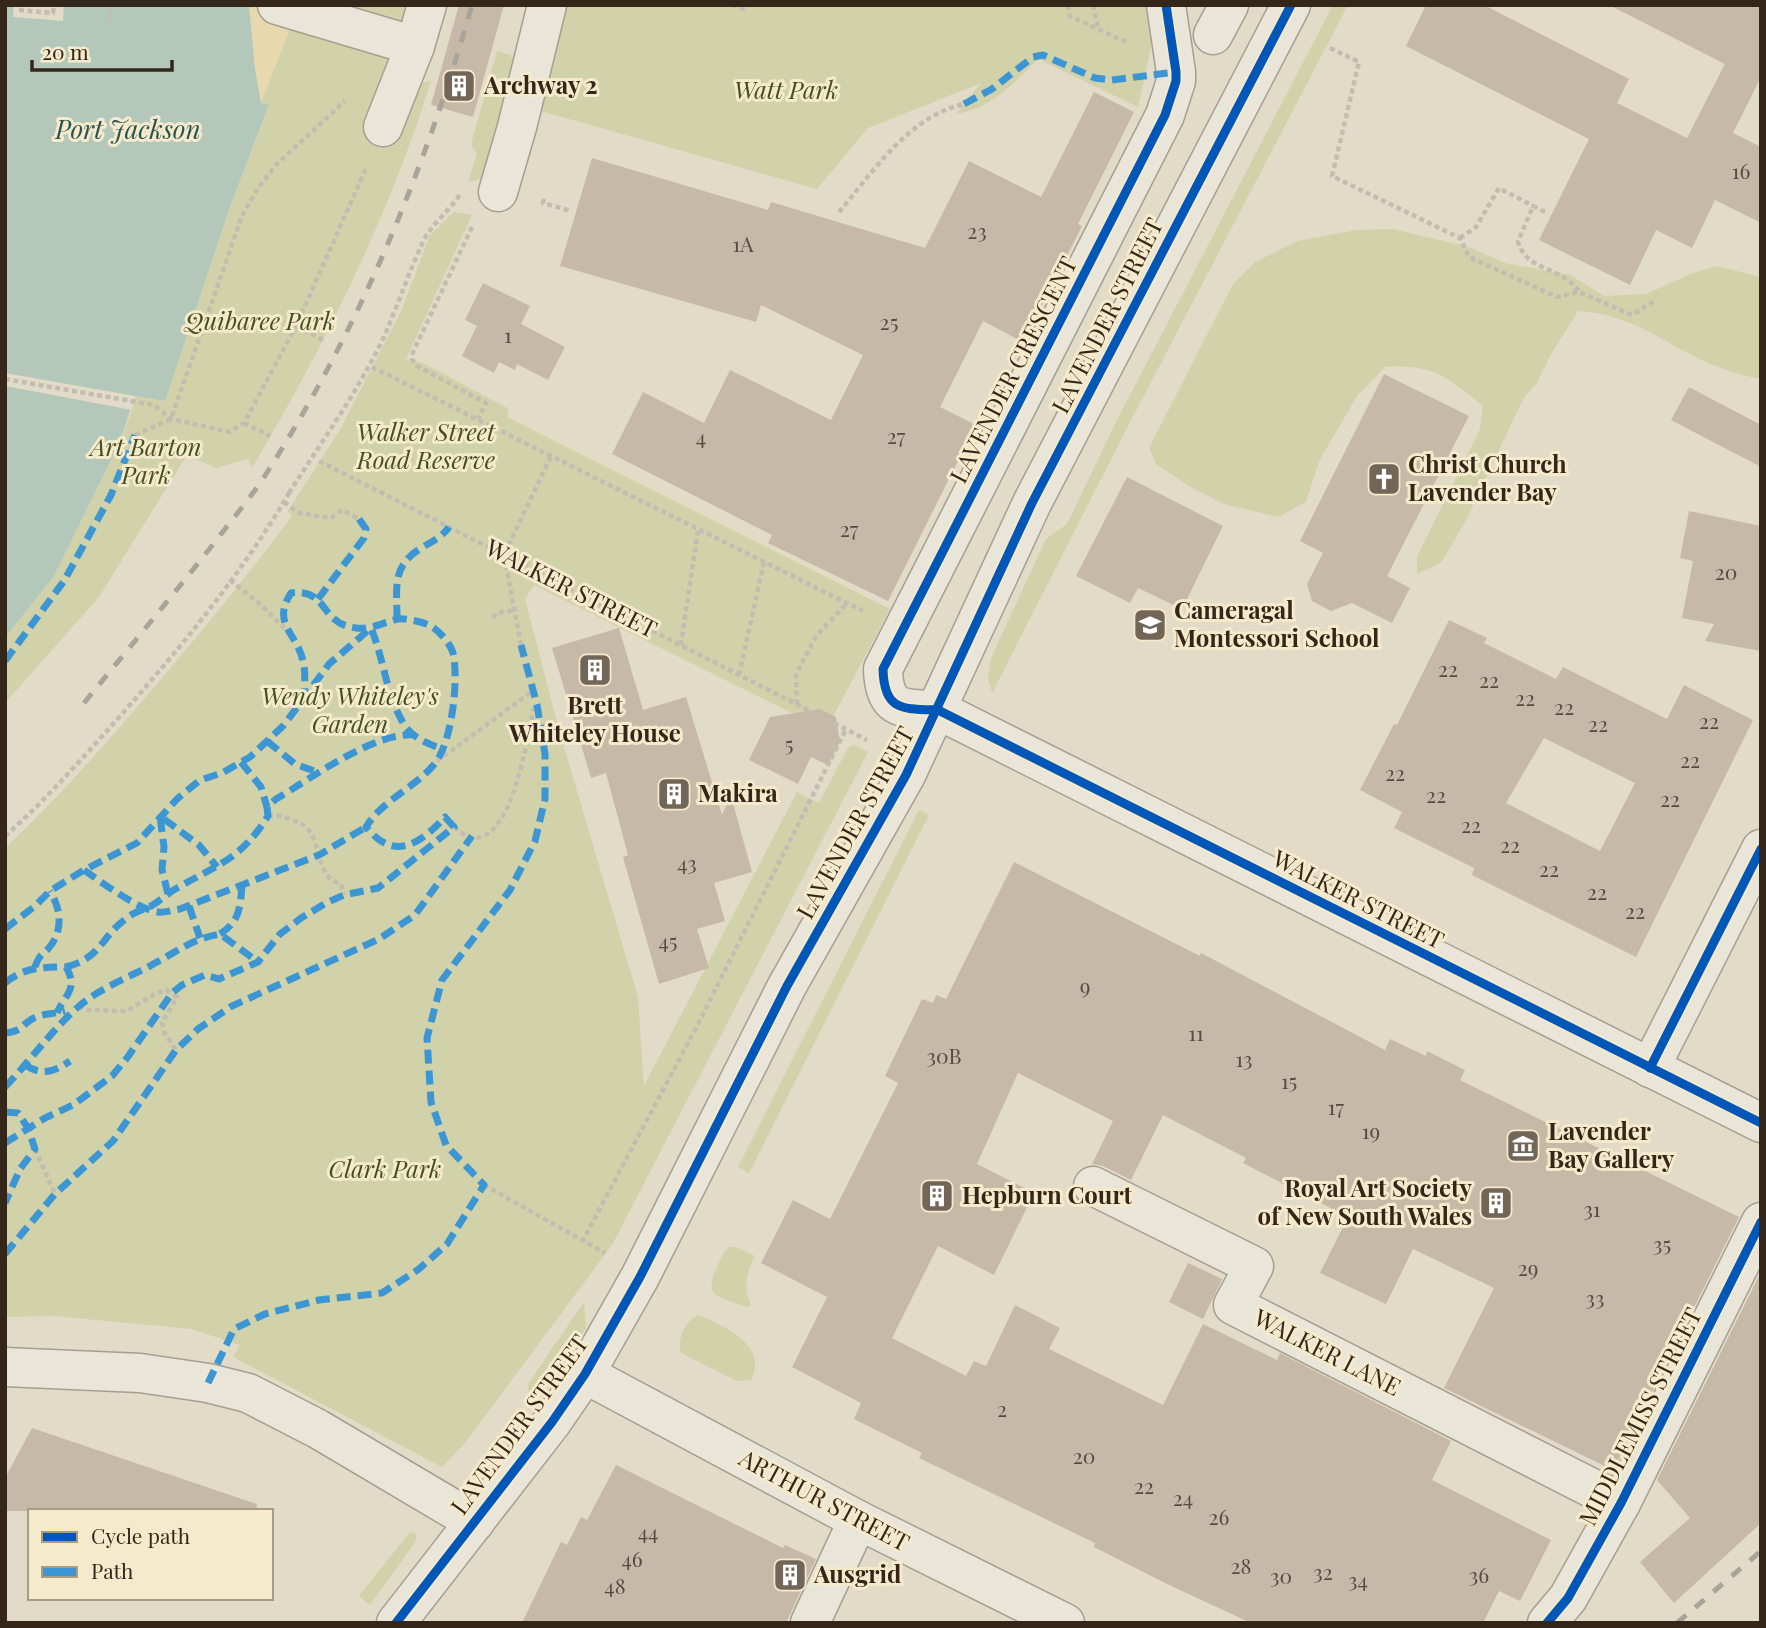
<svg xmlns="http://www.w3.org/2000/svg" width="1766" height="1628" font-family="'Playfair Display',serif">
	<rect width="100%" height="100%" fill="#e2dbc7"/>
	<!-- green -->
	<g fill="#d1d2a9">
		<path d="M299 5H411L421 83 431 81C389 217 324 346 252 468L248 459 216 468 187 455 99 597 5 703V638L54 576 119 444 132 410 135 396 164 401 231 204 269 106 261 103Z"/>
		<path d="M563 5H1172L1158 15 1138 107 1038 59C1013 84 992 108 956 114L981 83 868 128 817 189 537 110Z"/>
		<path d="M1333 5H1348L1127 428 992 693 988 678 991 658 1046 539 1067 524 1116 422Z"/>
		<path d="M497 51 510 55 517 61 483 179 468 182 477 154 471 144Z"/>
		<path d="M454 212 472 215 406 359 423 363 509 409 507 417 890 609 826 730 534 585 525 599 559 730 638 997 644 1086 797 792 819 803 848 748 853 745 868 752 612 1245 465 1443 442 1467 233 1357 240 1345 191 1329 54 1316 5 1317V848C52 804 95 756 137 707 191 645 243 582 292 516L288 511 341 428 401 311 430 235Z"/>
		<path d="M1357 230 1393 229 1469 247 1505 263 1570 275 1604 296 1646 294 1693 273 1717 266 1761 277V379C1744 376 1724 370 1708 363 1662 342 1631 314 1578 311L1550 356 1537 383 1523 399 1465 522 1441 563 1417 574V557L1480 429 1483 406C1447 377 1433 364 1385 367L1357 396 1319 461 1306 502 1278 517 1224 504 1187 485 1156 464 1149 448 1233 284 1255 262 1297 241Z"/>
		<path d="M919 810 929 815 749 1173 738 1167Z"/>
		<path d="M729 1247H736L755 1256C746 1273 743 1287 751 1306L746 1307C720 1296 702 1299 717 1267 721 1259 723 1252 729 1247Z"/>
		<path d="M584 1302 586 1328 535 1399 529 1394 528 1384Z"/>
		<path d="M698 1315C724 1326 769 1345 751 1380L737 1381 683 1354 680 1351C679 1336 684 1322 698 1315Z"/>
		<path d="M410 1532 417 1535 415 1542 370 1605 359 1596Z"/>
	</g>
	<!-- sand -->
	<path fill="#e7d9ad" d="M249 5H299L261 103 255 69Z"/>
	<!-- water -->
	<path fill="#b4c7bb" d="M5 5H249L255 69 261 103 269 105 231 204 165 401 135 396 119 444 54 576 5 638Z"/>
	<!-- pier -->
	<g fill="#e2dbc7">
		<path d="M14 5H64L63 21 13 17Z"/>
		<path d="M5 373 135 396 132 410 5 386Z"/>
	</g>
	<!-- building -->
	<g fill="#c6b9a8" fill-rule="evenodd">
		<path d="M459 5H504L473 117 431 105Z"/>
		<path d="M1426 5H1484L1629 79 1617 103 1687 138 1725 64 1609 5H1761V82L1759 81 1733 133 1761 147V223L1715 200 1692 248 1656 230 1630 285 1539 240 1589 139 1406 46Z"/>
		<path d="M1094 92 1134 112 1078 224 1082 226 1023 342 983 321 940 407 976 425 888 601 768 543 772 535 612 454 643 392 704 423 730 370 831 420 863 355 761 305 756 322 560 266 592 158 768 210 771 202 925 248 969 161 1041 197Z"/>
		<path d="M483 283 530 306 521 324 565 347 548 380 517 364 515 370 499 362 494 373 462 356 477 326 465 320Z"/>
		<path d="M1384 374 1469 416 1387 576 1410 588 1392 623 1352 603 1331 611 1312 601 1307 584 1323 553 1300 541Z"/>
		<path d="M1689 387 1761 425V467L1671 420Z"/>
		<path d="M1127 477 1223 526 1182 609 1138 588 1130 603 1076 576Z"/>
		<path d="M1689 511 1761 526V651L1705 641 1714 624 1682 618 1693 561 1680 558Z"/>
		<path d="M1449 620 1487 638 1484 643 1556 679 1563 667 1667 719 1684 685 1753 720 1636 957 1472 875 1474 868 1394 828 1402 812 1360 790 1394 724 1397 725ZM1544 738 1635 783 1600 851 1506 803Z"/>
		<path d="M619 628 643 710 686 697 722 815 731 796 752 872 714 883 725 921 697 929 709 968 659 984 623 857 628 855 606 773 591 778 552 648Z"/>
		<path d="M820 709 836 717 840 742 828 765 811 757 798 784 749 760 770 717Z"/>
		<path d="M1014 862 1200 956 1201 953 1385 1050 1390 1039 1426 1056 1427 1051 1465 1070 1460 1080 1739 1217 1613 1470 1444 1388 1494 1288 1413 1249 1386 1304 1320 1273 1348 1217 1243 1163 1246 1158 1163 1115 1131 1180 1103 1166 1092 1164 1113 1121 1018 1073 977 1164 1034 1193 994 1275 938 1246 892 1338 966 1376 974 1361 986 1366 1015 1305 1060 1328 1049 1349 1163 1405 1203 1324 1277 1360 1280 1353 1451 1441 1432 1480 1551 1540 1520 1601 1499 1591 1483 1623H1251L1165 1583 1094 1547 1095 1543 919 1458 922 1453 854 1419 861 1403 792 1367 827 1297 761 1263 793 1200 830 1219 898 1083 885 1076 922 999 933 1003 936 995 946 999Z"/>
		<path d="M1188 1263 1222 1279 1203 1319 1169 1302Z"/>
		<path d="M1761 1272V1523L1674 1603 1640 1562 1690 1518 1657 1480Z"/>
		<path d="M32 1428 257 1504 256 1511H5V1478Z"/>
		<path d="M616 1465 783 1548 785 1545 816 1559 786 1623H522L561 1542 567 1545 581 1517 587 1520Z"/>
	</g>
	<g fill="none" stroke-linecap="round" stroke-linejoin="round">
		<defs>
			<g id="minor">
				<path d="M277 5 415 46"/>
				<path d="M1166 5 1176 72V81L1165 115 883 669C884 711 902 709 938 710L1761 1123"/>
				<path d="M1213 35 1229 5"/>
				<path d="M383 127 415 46 427 5"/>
				<path d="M498 192 517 127 547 5"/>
				<path d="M1650 1068 1761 849"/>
				<path d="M1093 1186 1254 1266 1233 1305 1621 1503"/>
				<path d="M5 1367 140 1373 208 1383 248 1393 318 1429 475 1522"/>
				<path d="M585 1374 858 1520 1065 1623"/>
				<path d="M396 1623 552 1422 585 1374 640 1277 787 986 906 775 1032 503 1291 5"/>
				<path d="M810 1623 858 1520"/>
				<path d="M1547 1623 1568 1598 1621 1503 1761 1222"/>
			</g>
		</defs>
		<!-- minor casing -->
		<use href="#minor" stroke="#a69f91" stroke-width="41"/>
		<!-- path -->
		<g stroke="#c2bcb1" stroke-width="4.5" stroke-dasharray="5 3.5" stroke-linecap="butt">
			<path d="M732 5 748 10"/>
			<path d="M1068 5 1070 16 1128 43"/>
			<path d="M1093 5 1098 28"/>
			<path d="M19 10 53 13 54 5"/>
			<path d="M109 22 110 5"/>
			<path d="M1330 48 1359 62 1332 176 1460 238 1469 257 1557 297 1579 292 1632 315 1654 301"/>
			<path d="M544 199 543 203 571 211"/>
			<path d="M839 212C873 172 909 116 964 104"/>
			<path d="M1545 212 1533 206 1518 242C1528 273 1563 266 1579 292"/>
			<path d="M472 227 413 352 412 359 417 366 486 403 478 419"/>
			<path d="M1460 238 1476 227 1499 188 1533 206"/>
			<path d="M296 326 323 340"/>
			<path d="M372 367 863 611"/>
			<path d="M5 379 154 405 171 419 230 432 244 423 296 326 367 166"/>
			<path d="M244 423 270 436"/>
			<path d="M135 435 171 419 242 216 258 188 277 164 345 101"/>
			<path d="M319 461 867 740"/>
			<path d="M284 502 299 513 331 518 342 510 359 519"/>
			<path d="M230 580 261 605 288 632"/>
			<path d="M493 618 497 613 515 610"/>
			<path d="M521 645 504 555 551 456"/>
			<path d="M681 645 698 529"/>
			<path d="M739 675 764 562"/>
			<path d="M797 704 796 675 816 636 847 603"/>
			<path d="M437 761 534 690"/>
			<path d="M268 816C278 815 281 816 290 819 293 821 297 821 300 823 325 836 312 877 341 884L344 895"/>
			<path d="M454 827C507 877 528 737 533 710L537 705"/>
			<path d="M5 836C42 804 73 768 106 732 172 658 239 579 289 493"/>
			<path d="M79 1006 85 1010 126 1011 155 994 166 990 177 997 162 1023 164 1032 176 1050"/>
			<path d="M35 1149 55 1194"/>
			<path d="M484 1185 605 1253"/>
			<path d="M582 1242 697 1026 846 729"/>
		</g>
		<!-- minor -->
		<use href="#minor" stroke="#eae5d9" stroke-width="38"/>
		<!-- rail -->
		<g stroke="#a8a49a" stroke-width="5" stroke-dasharray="12 12" stroke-linecap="butt">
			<path d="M84 703C129 648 174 594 218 538 234 517 252 496 266 474 359 329 425 171 472 5"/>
			<path d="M1677 1623 1761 1551"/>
		</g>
		<!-- path-bridge -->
		<path stroke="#c2bcb1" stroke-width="4.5" stroke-dasharray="5 3.5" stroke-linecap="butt" d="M289 493C320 444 355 396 381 343 397 309 408 273 424 240 432 223 450 211 460 194"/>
		<!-- quiet -->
		<g stroke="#3d96d4" stroke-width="7" stroke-dasharray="14 7" stroke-linecap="butt">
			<path d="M964 104 992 89 1033 57 1043 55 1095 78 1112 80 1176 72"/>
			<path d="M318 599 364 538 366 529 359 519"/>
			<path d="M397 619C397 587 391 565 423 547 433 541 443 536 449 527"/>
			<path d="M5 661 64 581 111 495 135 435"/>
			<path d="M267 741 295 764 320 773"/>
			<path d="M241 762 261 787 267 807"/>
			<path d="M84 870C98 880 141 911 158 912 164 913 173 910 180 909L319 855 366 827"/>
			<path d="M168 894 162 870 164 847 160 816 199 845 217 867"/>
			<path d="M189 906 200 938"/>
			<path d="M5 929 35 906 50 891 84 870 137 843 177 799 200 780 222 773 250 757 284 725 329 664 371 628C384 659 386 696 405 726 413 738 429 744 442 749"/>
			<path d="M220 934C240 921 240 908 242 886"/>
			<path d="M35 967C39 955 40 957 48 949 64 931 61 909 50 891"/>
			<path d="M66 967C102 958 101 936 127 918 134 912 143 910 151 906 160 901 168 893 177 888 219 864 241 859 268 816L267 807 276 799C312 778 375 731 415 735"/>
			<path d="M5 983C24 967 42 967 66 967 79 989 65 994 57 1013"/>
			<path d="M5 1033C25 1031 21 1023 36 1017 46 1013 55 1014 65 1011"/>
			<path d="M25 1065C42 1076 54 1072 70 1061"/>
			<path d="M5 1087C30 1061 51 1031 78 1007 101 987 131 977 157 962 181 949 193 939 220 934L258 962"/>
			<path d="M5 1112 18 1113 28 1128 35 1149 20 1169 5 1203"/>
			<path d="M5 1143 45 1118 73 1105 112 1076 127 1058 172 993 182 985 205 975 219 979 258 962 280 934 301 918 326 903 344 895 378 888 454 827 445 817C420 844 394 862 366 827 382 800 417 787 436 762 452 740 459 679 453 653 450 643 438 629 429 625 422 622 405 618 398 619 384 622 371 630 356 628 319 624 329 588 291 593 271 624 297 633 303 661 306 671 304 684 305 695"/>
			<path d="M5 1254 55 1194 113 1141 176 1050 198 1029 232 1006 379 939 415 915 472 836"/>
			<path d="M208 1383 234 1329 265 1314 319 1300 382 1293 419 1269 447 1244 484 1185 446 1145 431 1102 427 1038 442 980 510 890 535 841 545 799V754L537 705 521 645"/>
		</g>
		<defs>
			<g id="cycleway">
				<path d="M1166 5 1176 72V81L1165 115 883 669C884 711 902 709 938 710L1761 1123"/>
				<path d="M1650 1068 1761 849"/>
				<path d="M396 1623 552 1422 585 1374 640 1277 787 986 906 775 1032 503 1291 5"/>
				<path d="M1547 1623 1568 1598 1621 1503 1761 1222"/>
			</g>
		</defs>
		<!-- cycleway casing -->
		<use href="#cycleway" stroke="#f5eacb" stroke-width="13"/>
		<!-- cycleway -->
		<use href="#cycleway" stroke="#0057b8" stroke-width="9"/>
	</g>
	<!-- icons -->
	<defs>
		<symbol id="building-square" viewBox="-11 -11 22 22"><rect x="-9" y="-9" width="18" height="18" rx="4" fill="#716657" stroke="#f5eacb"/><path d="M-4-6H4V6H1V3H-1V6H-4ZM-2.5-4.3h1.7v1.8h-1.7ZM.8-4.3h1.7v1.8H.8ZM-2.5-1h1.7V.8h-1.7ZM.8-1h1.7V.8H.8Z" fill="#fff"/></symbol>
		<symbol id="church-square" viewBox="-11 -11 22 22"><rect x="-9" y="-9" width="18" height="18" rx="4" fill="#716657" stroke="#f5eacb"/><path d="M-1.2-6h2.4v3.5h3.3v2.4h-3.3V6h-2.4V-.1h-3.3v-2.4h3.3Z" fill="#fff"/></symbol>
		<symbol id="school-square" viewBox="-11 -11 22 22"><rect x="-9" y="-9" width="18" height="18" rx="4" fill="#716657" stroke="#f5eacb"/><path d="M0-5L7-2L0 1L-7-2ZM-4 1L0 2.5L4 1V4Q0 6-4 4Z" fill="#fff"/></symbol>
		<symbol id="museum-square" viewBox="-11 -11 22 22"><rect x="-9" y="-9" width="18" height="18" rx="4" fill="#716657" stroke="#f5eacb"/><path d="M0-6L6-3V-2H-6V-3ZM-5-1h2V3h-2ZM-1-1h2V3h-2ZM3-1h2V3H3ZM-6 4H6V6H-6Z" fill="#fff"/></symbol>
	</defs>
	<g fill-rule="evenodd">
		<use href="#building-square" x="440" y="67" width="38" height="38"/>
		<use href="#church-square" x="1365" y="460" width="38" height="38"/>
		<use href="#school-square" x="1131" y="606" width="38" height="38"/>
		<use href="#building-square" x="576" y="651" width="38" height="38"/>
		<use href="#building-square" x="655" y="775" width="38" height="38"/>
		<use href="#museum-square" x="1504" y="1127" width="38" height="38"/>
		<use href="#building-square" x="918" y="1177" width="38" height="38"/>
		<use href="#building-square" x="1477" y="1184" width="38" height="38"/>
		<use href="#building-square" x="771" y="1556" width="38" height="38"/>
	</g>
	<g text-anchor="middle" stroke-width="6" stroke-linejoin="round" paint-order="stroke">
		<!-- number labels -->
		<g font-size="21" fill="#584c3e">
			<text x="1741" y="179">16</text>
			<text x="977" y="239">23</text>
			<text x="743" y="252">1A</text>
			<text x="889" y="330">25</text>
			<text x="508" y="343">1</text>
			<text x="896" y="444">27</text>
			<text x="701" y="445">4</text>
			<text x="849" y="537">27</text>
			<text x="1726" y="580">20</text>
			<text x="1448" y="677">22</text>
			<text x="1489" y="688">22</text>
			<text x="1525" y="706">22</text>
			<text x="1564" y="715">22</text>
			<text x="1709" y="729">22</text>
			<text x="1598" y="732">22</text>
			<text x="789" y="752">5</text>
			<text x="1690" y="768">22</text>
			<text x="1395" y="781">22</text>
			<text x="1436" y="803">22</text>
			<text x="1670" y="807">22</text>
			<text x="1471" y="833">22</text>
			<text x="1510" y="853">22</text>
			<text x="687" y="871">43</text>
			<text x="1549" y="877">22</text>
			<text x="1597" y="900">22</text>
			<text x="1635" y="919">22</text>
			<text x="668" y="949">45</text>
			<text x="1085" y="994">9</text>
			<text x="1196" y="1041">11</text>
			<text x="944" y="1064">30B</text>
			<text x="1244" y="1067">13</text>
			<text x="1289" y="1089">15</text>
			<text x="1336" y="1115">17</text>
			<text x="1371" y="1139">19</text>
			<text x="1592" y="1217">31</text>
			<text x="1662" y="1252">35</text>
			<text x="1528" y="1276">29</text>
			<text x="1595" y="1306">33</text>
			<text x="1002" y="1417">2</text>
			<text x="1084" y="1464">20</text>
			<text x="1144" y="1494">22</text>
			<text x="1183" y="1506">24</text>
			<text x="1219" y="1525">26</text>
			<text x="648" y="1540">44</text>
			<text x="632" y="1567">46</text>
			<text x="1241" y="1574">28</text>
			<text x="1323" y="1580">32</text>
			<text x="1479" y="1583">36</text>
			<text x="1281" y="1584">30</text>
			<text x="1358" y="1588">34</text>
			<text x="615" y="1594">48</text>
		</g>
		<!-- poi labels -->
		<g font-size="24" font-weight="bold" fill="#34271a" stroke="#f5eacb" text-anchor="start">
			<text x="484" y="94">Archway 2</text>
			<text x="1408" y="473">Christ Church<tspan x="1408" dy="28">Lavender Bay</tspan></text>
			<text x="1174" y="619">Cameragal<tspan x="1174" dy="28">Montessori School</tspan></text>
			<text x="595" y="714" text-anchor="middle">Brett<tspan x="595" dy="28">Whiteley House</tspan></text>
			<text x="698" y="802">Makira</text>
			<text x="1548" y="1140">Lavender<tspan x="1548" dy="28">Bay Gallery</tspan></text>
			<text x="1472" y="1197" text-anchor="end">Royal Art Society<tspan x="1472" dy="28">of New South Wales</tspan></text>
			<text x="962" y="1204">Hepburn Court</text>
			<text x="814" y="1583">Ausgrid</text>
		</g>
		<!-- park labels -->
		<g font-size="24" font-style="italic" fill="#435021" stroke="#f5eacb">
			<text x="786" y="99">Watt Park</text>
			<text x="260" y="330">Quibaree Park</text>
			<text x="426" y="441">Walker Street<tspan x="426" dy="28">Road Reserve</tspan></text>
			<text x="146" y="456">Art Barton<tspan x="146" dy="28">Park</tspan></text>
			<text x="350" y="705">Wendy Whiteley's<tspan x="350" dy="28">Garden</tspan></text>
			<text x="385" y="1178">Clark Park</text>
		</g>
		<!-- street labels -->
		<g font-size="24" fill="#34271a" stroke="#f5eacb">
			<text transform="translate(1108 316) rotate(-63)" y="8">LAVENDER STREET</text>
			<text transform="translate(1014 370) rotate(-63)" y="8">LAVENDER CRESCENT</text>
			<text transform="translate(571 589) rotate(27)" y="8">WALKER STREET</text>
			<text transform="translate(856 823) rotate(-61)" y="8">LAVENDER STREET</text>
			<text transform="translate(1358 900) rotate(27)" y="8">WALKER STREET</text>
			<text transform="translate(1327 1353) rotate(27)" y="8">WALKER LANE</text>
			<text transform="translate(1641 1417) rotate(-63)" y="8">MIDDLEMISS STREET</text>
			<text transform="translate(520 1425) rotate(-54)" y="8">LAVENDER STREET</text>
			<text transform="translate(824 1501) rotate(28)" y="8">ARTHUR STREET</text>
		</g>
		<!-- water labels -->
		<g font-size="26" font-style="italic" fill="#295452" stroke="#f5eacb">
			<text x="128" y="139">Port Jackson</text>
		</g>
	</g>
	<!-- border -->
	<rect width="1766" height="1628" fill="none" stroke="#34271a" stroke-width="14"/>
	<!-- legend -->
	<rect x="28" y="1509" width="245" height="91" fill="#f5eacb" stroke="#a89c84" stroke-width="2"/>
	<rect x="42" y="1532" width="35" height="10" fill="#0057b8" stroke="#a89c84" stroke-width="2"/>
	<text x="91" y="1544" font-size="21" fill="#34271a">Cycle path</text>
	<rect x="42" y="1567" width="35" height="10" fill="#3d96d4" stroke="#a89c84" stroke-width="2"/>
	<text x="91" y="1579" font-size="21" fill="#34271a">Path</text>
	<!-- scale -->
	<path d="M32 60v10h140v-10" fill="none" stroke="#34271a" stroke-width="3.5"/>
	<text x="42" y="60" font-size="21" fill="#34271a" stroke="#f5eacb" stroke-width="5" paint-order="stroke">20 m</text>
</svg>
